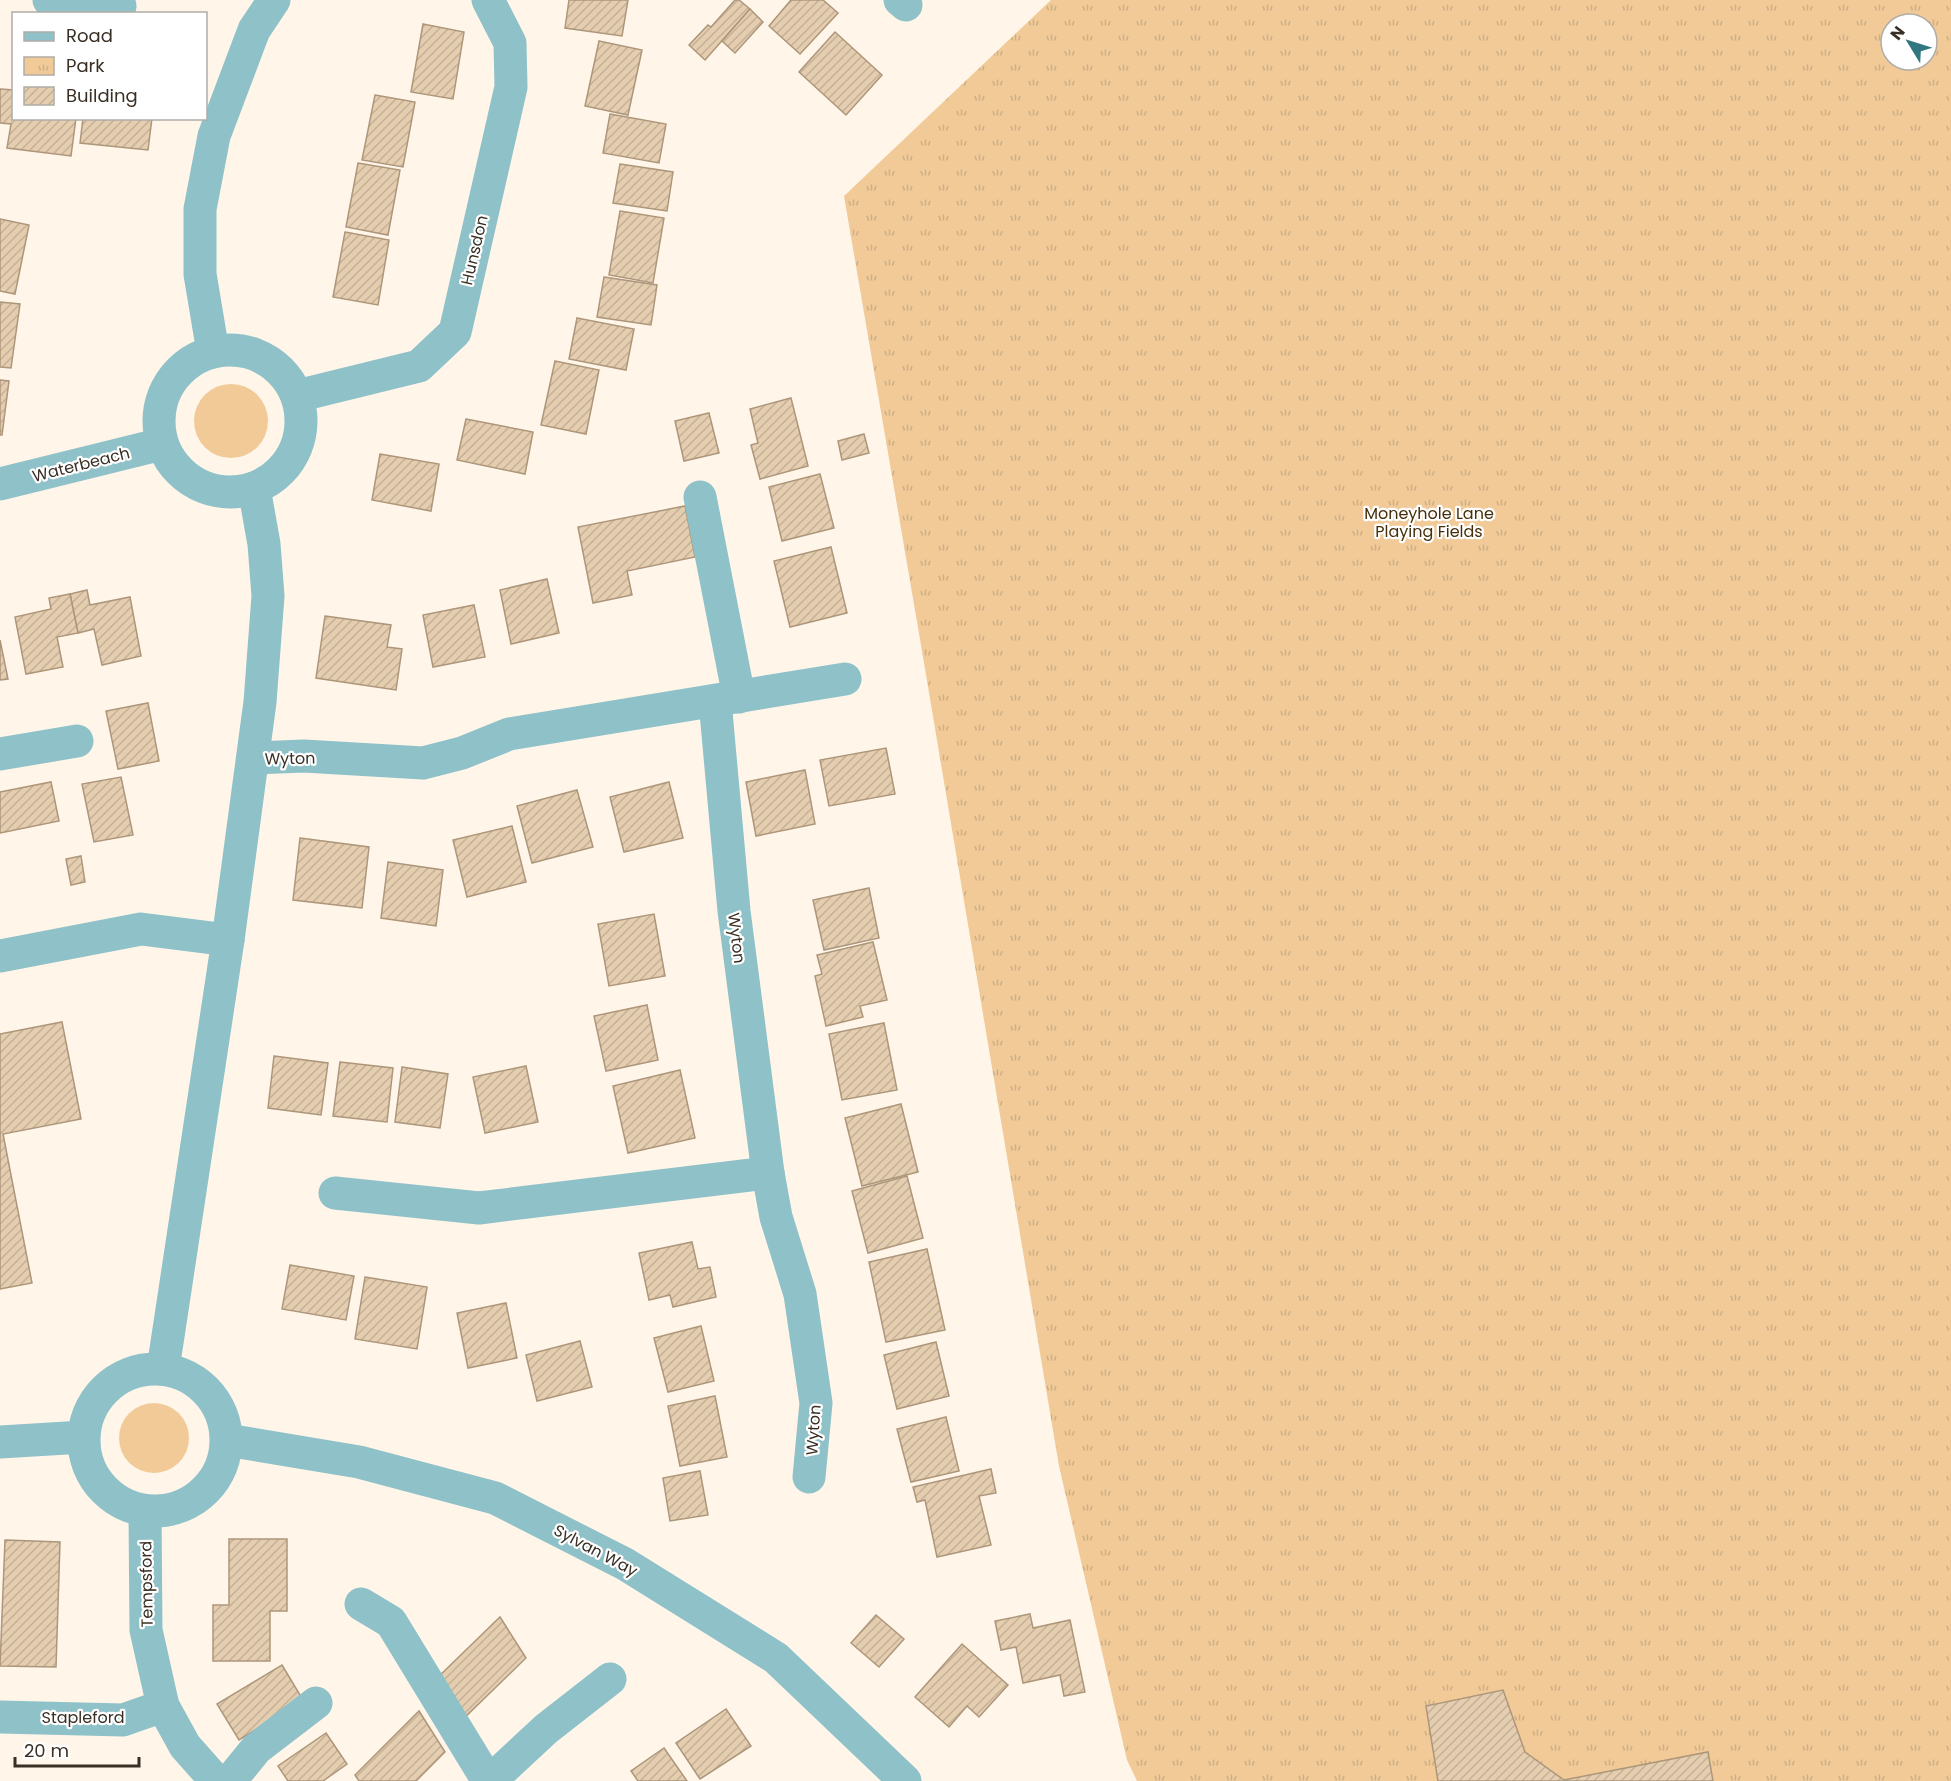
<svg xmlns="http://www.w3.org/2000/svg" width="1951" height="1781" font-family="Poppins,sans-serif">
	<defs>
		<pattern id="park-tufts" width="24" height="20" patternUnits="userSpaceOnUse" patternTransform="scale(1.5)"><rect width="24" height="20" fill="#f1ca98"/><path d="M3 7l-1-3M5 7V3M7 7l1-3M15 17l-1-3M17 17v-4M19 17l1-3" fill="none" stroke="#cfae83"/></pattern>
		<pattern id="building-hatch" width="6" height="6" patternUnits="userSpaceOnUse" patternTransform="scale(1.5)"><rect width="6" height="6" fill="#e5ceb0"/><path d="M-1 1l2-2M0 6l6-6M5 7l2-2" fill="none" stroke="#c5b197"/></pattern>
	</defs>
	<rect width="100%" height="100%" fill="#fff5e9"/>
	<!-- green -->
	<g fill="#f1ca98">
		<circle cx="231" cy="421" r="37"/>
		<circle cx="154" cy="1438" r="35"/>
	</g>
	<!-- park -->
	<path fill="url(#park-tufts)" fill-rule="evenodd" d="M1051 0H1951V1781H1137L1127 1760 1059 1466 922 651 844 196ZM1891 24H1927V60H1891Z"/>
	<!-- building -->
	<g fill="url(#building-hatch)" stroke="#ad967a" stroke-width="1.5">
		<path d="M569 0H628L622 36 565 28Z"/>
		<path d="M735 0H739L750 9 705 60 689 45 708 25 711 27Z"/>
		<path d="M791 0H823L838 13 800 54 769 26Z"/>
		<path d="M750 9 763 22 735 53 722 41Z"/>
		<path d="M423 24 464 32 453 99 411 92Z"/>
		<path d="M835 32 882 75 846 115 799 72Z"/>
		<path d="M599 41 642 50 628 115 585 106Z"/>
		<path d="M0 89 14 90V118H76L71 156 7 148 11 124 0 123Z"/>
		<path d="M375 95 415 102 403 167 362 160Z"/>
		<path d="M610 114 666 124 659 163 603 153Z"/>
		<path d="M83 118H152L148 150 80 143Z"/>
		<path d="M358 163 400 170 388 235 346 227Z"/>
		<path d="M620 164 673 172 667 211 613 203Z"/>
		<path d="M620 211 664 218 653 283 609 275Z"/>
		<path d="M0 219 29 225 15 294 0 291Z"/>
		<path d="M345 232 389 240 378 305 333 297Z"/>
		<path d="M604 277 657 285 651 325 597 317Z"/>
		<path d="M0 302 20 304 11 368 0 367Z"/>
		<path d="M577 318 634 329 626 370 569 359Z"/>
		<path d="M555 361 599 370 586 434 541 425Z"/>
		<path d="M0 380 9 381 2 435H0Z"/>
		<path d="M791 398 808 466 760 479 751 445 758 443 750 409Z"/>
		<path d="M709 413 719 453 684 461 675 421Z"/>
		<path d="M466 419 533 432 525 474 457 460Z"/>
		<path d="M864 434 869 453 842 460 838 441Z"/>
		<path d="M380 454 439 464 431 511 372 500Z"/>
		<path d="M820 474 834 528 782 541 769 487Z"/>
		<path d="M685 506 695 557 627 571 632 595 593 603 578 527Z"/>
		<path d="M831 547 847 613 790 627 774 561Z"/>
		<path d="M547 579 559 633 511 644 500 590Z"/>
		<path d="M87 590 90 605 130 597 141 656 102 665 94 629 78 633 70 594Z"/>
		<path d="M70 594 78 633 57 637 63 667 26 674 15 617 51 609 49 598Z"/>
		<path d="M474 605 485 657 433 667 423 615Z"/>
		<path d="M325 616 391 625 387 647 402 649 396 690 316 678Z"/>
		<path d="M0 640 8 679 0 680Z"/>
		<path d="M148 703 159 761 118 769 106 711Z"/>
		<path d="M886 748 895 794 829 806 820 760Z"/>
		<path d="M805 770 815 824 756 836 746 782Z"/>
		<path d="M121 777 133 835 94 842 82 784Z"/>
		<path d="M51 782 59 821 0 833V792Z"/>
		<path d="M669 782 683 838 624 852 610 797Z"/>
		<path d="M577 790 593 847 532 863 517 806Z"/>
		<path d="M512 826 526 882 467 897 453 840Z"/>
		<path d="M300 838 369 847 362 908 293 900Z"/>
		<path d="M81 856 85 882 71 885 66 859Z"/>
		<path d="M388 862 443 870 436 926 381 918Z"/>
		<path d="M869 888 879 938 824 950 813 900Z"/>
		<path d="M654 914 665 976 609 986 598 924Z"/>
		<path d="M873 942 887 1000 860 1006 863 1017 826 1026 815 976 822 974 817 955Z"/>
		<path d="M647 1005 658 1060 606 1071 594 1016Z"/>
		<path d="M62 1022 81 1119 3 1134 32 1283 0 1289V1034Z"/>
		<path d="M884 1023 897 1090 842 1100 829 1034Z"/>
		<path d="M274 1056 328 1063 321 1115 268 1108Z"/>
		<path d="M340 1062 393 1068 387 1122 333 1116Z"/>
		<path d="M526 1066 538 1122 485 1133 473 1077Z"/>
		<path d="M402 1067 448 1074 440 1128 395 1122Z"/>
		<path d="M680 1070 695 1138 628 1153 613 1086Z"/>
		<path d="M901 1104 918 1172 862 1186 845 1118Z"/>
		<path d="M907 1176 923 1238 868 1253 852 1191Z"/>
		<path d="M692 1242 698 1269 710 1267 716 1297 673 1307 670 1295 649 1300 639 1253Z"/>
		<path d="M927 1249 945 1330 886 1342 869 1262Z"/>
		<path d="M290 1265 354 1276 346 1320 282 1309Z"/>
		<path d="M365 1277 427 1287 417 1349 355 1339Z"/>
		<path d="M506 1303 517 1358 468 1368 457 1313Z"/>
		<path d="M701 1326 714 1381 668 1392 654 1338Z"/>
		<path d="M580 1341 592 1387 537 1401 526 1355Z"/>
		<path d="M936 1342 949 1396 897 1409 884 1355Z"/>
		<path d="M715 1396 727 1457 680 1466 668 1406Z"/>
		<path d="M946 1417 959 1471 911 1482 897 1429Z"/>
		<path d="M991 1469 996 1493 979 1496 991 1545 937 1557 925 1500 917 1502 913 1487Z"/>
		<path d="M700 1471 708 1515 670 1521 663 1478Z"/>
		<path d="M229 1539H287V1611H270V1661H213V1605H229Z"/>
		<path d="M5 1540 60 1542 56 1667 0 1666Z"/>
		<path d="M1030 1614 1033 1628 1070 1620 1085 1692 1064 1696 1060 1675 1023 1683 1016 1647 1001 1650 995 1621Z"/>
		<path d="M876 1615 904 1639 879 1667 851 1643Z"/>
		<path d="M500 1617 526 1658 461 1721 435 1680Z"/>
		<path d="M962 1644 1008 1685 979 1717 967 1706 949 1727 915 1697Z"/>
		<path d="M282 1665 303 1700 239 1740 217 1704Z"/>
		<path d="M1503 1690 1525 1752 1564 1780 1708 1752 1713 1781H1438L1426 1706Z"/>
		<path d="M726 1709 751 1746 700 1779 676 1743Z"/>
		<path d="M419 1711 445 1752 416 1781H359L355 1775Z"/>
		<path d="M326 1733 347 1764 323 1781H288L278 1766Z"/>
		<path d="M664 1748 687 1781H638L631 1771Z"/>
	</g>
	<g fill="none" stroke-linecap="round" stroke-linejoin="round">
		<!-- minor -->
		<g stroke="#8fc1c9" stroke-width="33">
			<path d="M49 0 120 6"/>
			<path d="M900 0 906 5"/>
			<circle cx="230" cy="421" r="71"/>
			<path d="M213 352 200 274V209L214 136 254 30 274 0"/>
			<path d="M297 396 419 366 455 332 511 87 510 43 488 0"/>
			<path d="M0 484 162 444"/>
			<path d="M700 497 739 697"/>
			<path d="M715 701 734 911 768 1173 776 1217 800 1294 816 1403 809 1477"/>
			<path d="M0 754 77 741"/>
			<path d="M253 758 304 756 423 763 462 753 509 734 845 679"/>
			<path d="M0 956 141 929 228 940"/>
			<path d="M335 1193 479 1208 768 1173"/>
			<circle cx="155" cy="1440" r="71"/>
			<path d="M163 1369 228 940 260 702 268 596 264 544 254 488"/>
			<path d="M227 1440 359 1462 495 1498 625 1564 776 1658 905 1781"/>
			<path d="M0 1442 83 1437"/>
			<path d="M145 1512 146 1630 163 1706 185 1746 216 1781"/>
			<path d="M361 1604 391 1622 488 1781"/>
			<path d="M0 1717 123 1720 163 1706"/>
			<path d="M230 1781 256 1749 316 1703"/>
			<path d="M490 1781 546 1729 610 1679"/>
		</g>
	</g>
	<g text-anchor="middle" stroke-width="4.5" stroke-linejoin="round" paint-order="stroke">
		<!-- street labels -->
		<g font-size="16" fill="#392f24" stroke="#fff">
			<text transform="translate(474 250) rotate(-77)" y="6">Hunsdon</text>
			<text transform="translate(81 464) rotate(-14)" y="6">Waterbeach</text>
			<text transform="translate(290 758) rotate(-1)" y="6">Wyton</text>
			<text transform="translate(737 938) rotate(83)" y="6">Wyton</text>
			<text transform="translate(813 1430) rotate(-86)" y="6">Wyton</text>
			<text transform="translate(596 1550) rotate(28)" y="6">Sylvan Way</text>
			<text transform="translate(146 1584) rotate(-91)" y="6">Tempsford</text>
			<text x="83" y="1723">Stapleford</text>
		</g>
		<!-- park labels -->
		<g font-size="16" fill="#462f0b" stroke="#fff">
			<text x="1429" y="519">Moneyhole Lane<tspan x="1429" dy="18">Playing Fields</tspan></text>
		</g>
	</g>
	<!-- legend -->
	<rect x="12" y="12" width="195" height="108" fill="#ffffff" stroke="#b0aca7" stroke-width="1.5"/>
	<rect x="24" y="32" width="30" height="9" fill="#8fc1c9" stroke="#b0aca7" stroke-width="1.5"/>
	<text x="66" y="42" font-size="18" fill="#392f24">Road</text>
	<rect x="24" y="57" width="30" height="18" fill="url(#park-tufts)" stroke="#b0aca7" stroke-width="1.5"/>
	<text x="66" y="72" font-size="18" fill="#392f24">Park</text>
	<rect x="24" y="87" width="30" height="18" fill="url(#building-hatch)" stroke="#b0aca7" stroke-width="1.5"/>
	<text x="66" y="102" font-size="18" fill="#392f24">Building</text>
	<!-- north arrow -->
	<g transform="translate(1909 42) rotate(308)"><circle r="28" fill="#ffffff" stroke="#b0aca7" stroke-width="1.5"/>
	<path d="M0-4.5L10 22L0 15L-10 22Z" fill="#307782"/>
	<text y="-9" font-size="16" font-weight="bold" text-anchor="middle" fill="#392f24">N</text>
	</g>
	<!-- scale -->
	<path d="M15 1757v9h124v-9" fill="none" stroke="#392f24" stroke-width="3"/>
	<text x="24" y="1757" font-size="18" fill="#392f24" stroke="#ffffff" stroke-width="4.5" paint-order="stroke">20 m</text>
</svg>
